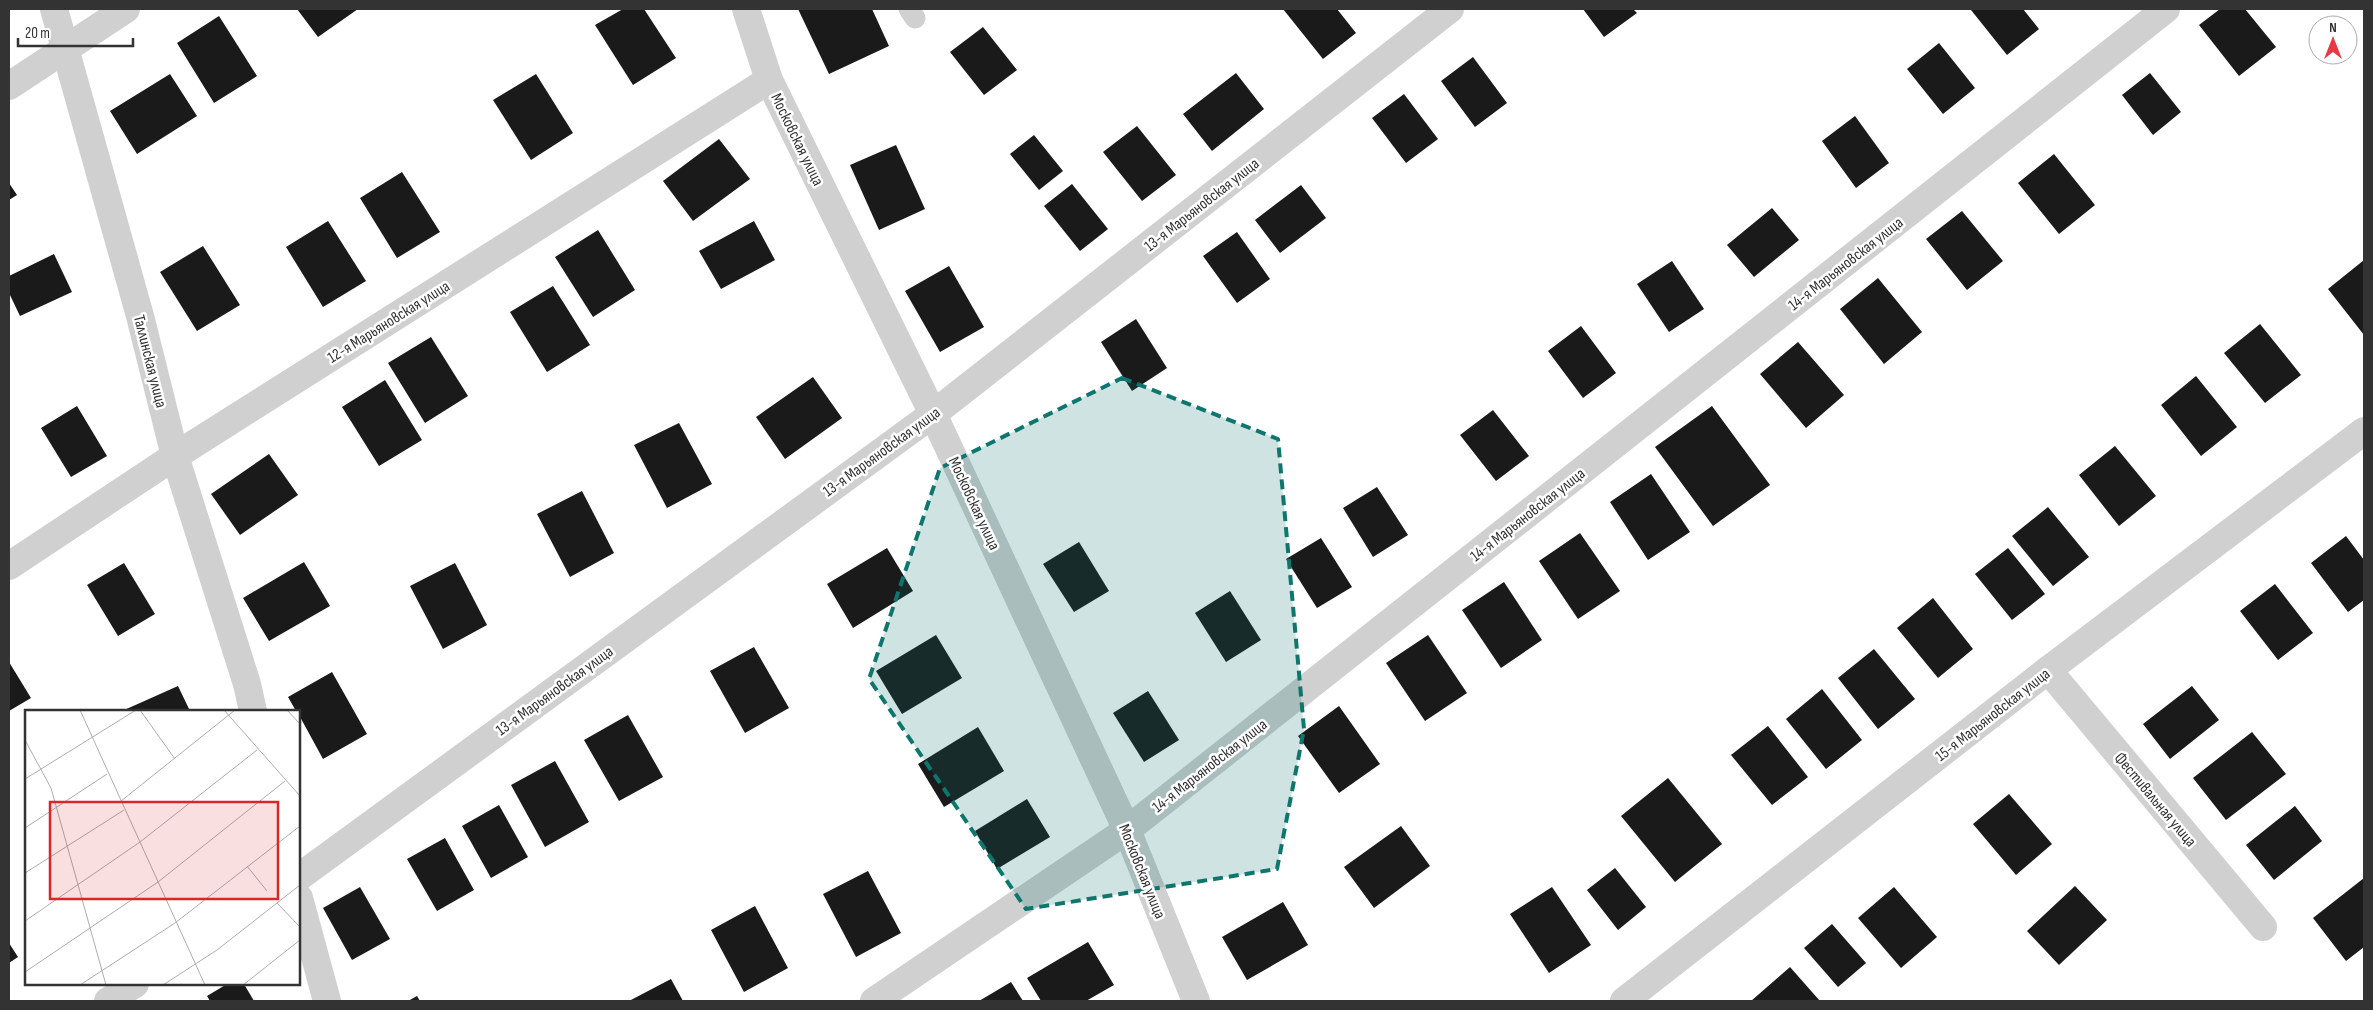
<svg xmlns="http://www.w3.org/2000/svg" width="2373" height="1010" font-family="'Sofia Sans Condensed',sans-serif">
	<rect width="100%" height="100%" fill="#fff"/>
	<!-- building -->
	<g fill="#1a1a1a">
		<path d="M297 9H358L318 37Z"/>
		<path d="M623 9H644L676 58 633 85 595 25Z"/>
		<path d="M798 9H872L889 46 829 74Z"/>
		<path d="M1283 9H1337L1356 33 1323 59Z"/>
		<path d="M1583 9H1633L1637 13 1604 37Z"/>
		<path d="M1972 9H2023L2039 29 2007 55 1971 10Z"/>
		<path d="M2220 9H2245L2276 47 2239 76 2199 25Z"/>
		<path d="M219 16 257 76 214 103 177 43Z"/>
		<path d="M983 27 1017 70 984 95 950 52Z"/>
		<path d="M1939 43 1975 88 1943 114 1907 69Z"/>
		<path d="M1473 57 1507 103 1475 127 1441 81Z"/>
		<path d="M1236 73 1264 109 1212 151 1183 114Z"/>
		<path d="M2150 73 2181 112 2153 135 2122 95Z"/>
		<path d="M170 74 197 116 137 154 110 111Z"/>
		<path d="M536 74 573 133 531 160 493 100Z"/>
		<path d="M1404 94 1438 139 1406 163 1372 118Z"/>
		<path d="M1855 116 1889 163 1856 188 1822 141Z"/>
		<path d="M1137 126 1176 175 1142 201 1103 152Z"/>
		<path d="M1034 135 1063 171 1039 190 1010 154Z"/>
		<path d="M719 139 750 179 693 221 663 181Z"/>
		<path d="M896 145 925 209 879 230 850 165Z"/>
		<path d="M2054 154 2095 205 2059 234 2018 183Z"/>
		<path d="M402 172 440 232 397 258 360 198Z"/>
		<path d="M9 183 17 195 9 200Z"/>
		<path d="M1072 184 1108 229 1080 251 1044 206Z"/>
		<path d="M1301 185 1326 218 1280 253 1255 220Z"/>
		<path d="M1772 208 1799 240 1754 277 1727 245Z"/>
		<path d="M1962 211 2003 261 1967 290 1926 239Z"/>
		<path d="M328 221 366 281 323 307 286 247Z"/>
		<path d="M754 221 775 260 721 289 699 251Z"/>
		<path d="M598 230 635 290 593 317 555 257Z"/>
		<path d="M1237 232 1270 279 1237 303 1203 256Z"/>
		<path d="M203 246 240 305 197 331 160 272Z"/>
		<path d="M54 254 72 292 20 316 9 293V276Z"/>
		<path d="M2364 260V335L2328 289Z"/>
		<path d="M1672 261 1704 309 1669 332 1637 284Z"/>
		<path d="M949 266 984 327 940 352 905 291Z"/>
		<path d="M1878 278 1922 332 1884 364 1840 309Z"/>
		<path d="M553 286 590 345 547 372 510 312Z"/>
		<path d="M1136 319 1167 368 1132 391 1101 342Z"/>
		<path d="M2260 324 2301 375 2265 403 2224 353Z"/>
		<path d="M1581 326 1616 373 1583 398 1548 351Z"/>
		<path d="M431 337 468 396 425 423 388 363Z"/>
		<path d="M1798 342 1844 395 1806 428 1760 374Z"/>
		<path d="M2196 376 2237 427 2201 456 2161 405Z"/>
		<path d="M813 377 842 418 785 459 756 417Z"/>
		<path d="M385 380 422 440 379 466 342 407Z"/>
		<path d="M77 406 107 456 71 477 41 428Z"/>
		<path d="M1712 406 1770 485 1713 526 1655 447Z"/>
		<path d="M1493 410 1529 456 1496 481 1460 435Z"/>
		<path d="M679 423 712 484 667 508 634 445Z"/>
		<path d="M2115 446 2156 496 2119 526 2079 475Z"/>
		<path d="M269 454 298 495 240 535 211 494Z"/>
		<path d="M1651 474 1690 532 1648 560 1610 502Z"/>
		<path d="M1377 487 1408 535 1373 557 1343 508Z"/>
		<path d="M582 491 614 553 570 577 537 514Z"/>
		<path d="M2048 507 2089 557 2053 586 2012 536Z"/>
		<path d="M1580 533 1620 591 1578 619 1539 561Z"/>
		<path d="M2346 536 2364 560V600L2348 612 2311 563Z"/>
		<path d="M1321 538 1352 587 1317 608 1286 559Z"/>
		<path d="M1079 542 1109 591 1074 612 1043 564Z"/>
		<path d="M887 548 913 591 853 628 827 584Z"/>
		<path d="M2008 548 2045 594 2012 620 1975 574Z"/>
		<path d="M304 562 330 606 269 641 243 598Z"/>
		<path d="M124 563 155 614 118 636 87 585Z"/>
		<path d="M455 563 487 625 443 649 410 586Z"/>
		<path d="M1504 582 1542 640 1501 668 1462 610Z"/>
		<path d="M2275 584 2313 633 2278 660 2240 611Z"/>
		<path d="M1230 591 1261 640 1226 662 1195 613Z"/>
		<path d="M1933 598 1973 649 1938 678 1897 628Z"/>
		<path d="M936 635 962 678 902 714 876 671Z"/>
		<path d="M1428 635 1467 693 1425 721 1386 663Z"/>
		<path d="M754 647 789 708 745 733 710 671Z"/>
		<path d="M1874 649 1915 699 1878 729 1838 678Z"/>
		<path d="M9 662 31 698 9 711Z"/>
		<path d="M332 672 367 734 323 759 299 715V711H296L288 697Z"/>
		<path d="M178 686 190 711H122Z"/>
		<path d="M2192 686 2219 720 2170 759 2143 724Z"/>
		<path d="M1822 689 1862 740 1826 769 1786 719Z"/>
		<path d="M1148 691 1179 740 1144 762 1113 713Z"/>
		<path d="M1339 706 1380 764 1339 793 1298 736Z"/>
		<path d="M628 715 663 777 619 801 584 740Z"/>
		<path d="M1768 726 1808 777 1772 805 1731 755Z"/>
		<path d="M978 727 1004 771 944 807 918 764Z"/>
		<path d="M2252 732 2286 774 2226 820 2193 778Z"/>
		<path d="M555 761 589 822 545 847 511 785Z"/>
		<path d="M1668 778 1722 844 1675 882 1621 816Z"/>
		<path d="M2009 794 2052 844 2016 875 1973 824Z"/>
		<path d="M1027 799 1050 837 997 869 975 831Z"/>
		<path d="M499 805 528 857 491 878 462 826Z"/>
		<path d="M2295 806 2322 841 2274 880 2246 845Z"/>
		<path d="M1401 826 1430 866 1374 908 1344 867Z"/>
		<path d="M445 838 474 890 437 911 407 859Z"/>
		<path d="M1615 868 1646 907 1618 930 1587 890Z"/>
		<path d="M868 871 901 933 856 957 823 894Z"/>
		<path d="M2364 878V947L2346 961 2313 918Z"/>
		<path d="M2075 886 2107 920 2059 965 2027 931Z"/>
		<path d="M360 887 390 939 352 960 323 908Z"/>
		<path d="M1552 887 1591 945 1549 973 1510 914Z"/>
		<path d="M1894 887 1937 937 1901 968 1858 918Z"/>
		<path d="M1283 902 1308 945 1247 980 1222 937Z"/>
		<path d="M755 906 788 968 744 992 711 930Z"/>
		<path d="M1832 924 1866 963 1838 987 1804 948Z"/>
		<path d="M1088 942 1114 985 1086 1001H1041L1027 978Z"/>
		<path d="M9 943 18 957 9 963Z"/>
		<path d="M1790 967 1820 1001H1751Z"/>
		<path d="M671 979 683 1001H629Z"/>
		<path d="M1011 982 1023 1001H979Z"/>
		<path d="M227 984H244L254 1001H210L207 996Z"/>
		<path d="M417 996 420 1001H408Z"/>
	</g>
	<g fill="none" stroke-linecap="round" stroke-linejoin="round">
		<!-- lane -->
		<path stroke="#d0d0d0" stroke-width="21" d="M909 9 915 18"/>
		<!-- street -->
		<g stroke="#d0d0d0" stroke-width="28">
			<path d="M54 9 140 316 175 456 247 684 253 711"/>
			<path d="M746 9 769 80 933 414 1127 830 1196 1001"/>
			<path d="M9 86 126 9"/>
			<path d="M9 566 175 456 769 80"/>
			<path d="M2048 670 2263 927"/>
			<path d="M299 877 933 414 1450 9"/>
			<path d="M299 898 327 1001"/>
			<path d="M108 1001 135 984"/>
			<path d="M874 1001 1127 830 2166 9"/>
			<path d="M1624 1001 2048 670 2364 431"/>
		</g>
	</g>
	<!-- marked area -->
	<path fill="#0f766e" fill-opacity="0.2" stroke="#0f766e" stroke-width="4" stroke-dasharray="10 6" stroke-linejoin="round" d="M1122 378 1278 439 1304 729 1277 869 1026 909 869 679 940 468Z"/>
	<g text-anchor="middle" stroke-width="5" stroke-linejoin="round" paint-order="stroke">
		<!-- street labels -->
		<g font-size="16" fill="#333" stroke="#fff">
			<text transform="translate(798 139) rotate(64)" y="6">Московская улица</text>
			<text transform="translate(1201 204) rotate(-38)" y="6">13-я Марьяновская улица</text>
			<text transform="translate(1845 263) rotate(-38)" y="6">14-я Марьяновская улица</text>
			<text transform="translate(388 321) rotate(-32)" y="6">12-я Марьяновская улица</text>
			<text transform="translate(151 361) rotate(76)" y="6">Таллинская улица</text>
			<text transform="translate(881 451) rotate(-36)" y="6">13-я Марьяновская улица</text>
			<text transform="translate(975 503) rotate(65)" y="6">Московская улица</text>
			<text transform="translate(1527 514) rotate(-38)" y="6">14-я Марьяновская улица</text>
			<text transform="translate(554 690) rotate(-36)" y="6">13-я Марьяновская улица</text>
			<text transform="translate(1992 714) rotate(-38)" y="6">15-я Марьяновская улица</text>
			<text transform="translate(1209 765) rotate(-38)" y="6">14-я Марьяновская улица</text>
			<text transform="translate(2156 799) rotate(50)" y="6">Фестивальная улица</text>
			<text transform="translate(1143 871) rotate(68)" y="6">Московская улица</text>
		</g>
	</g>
	<!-- overview -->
	<g transform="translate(25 710)">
		<rect width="275" height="275" fill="#fff"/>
		<path fill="none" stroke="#adadad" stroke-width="1" d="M55 0 180 275M115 0 150 49M199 0 275 86M262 0 275 14M0 30 26 78 81 275M0 69 111 0M96 91 210 0M0 118 82 64M222 156 242 181M0 163 99 100M252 193 275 217M0 211 115 132 232 40M0 262 133 172 260 71M55 275 150 213 275 116M138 275 192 240 275 175M218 275 275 230"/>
		<path fill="#d62828" fill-opacity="0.15" stroke="#d62828" stroke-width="2.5" d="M25 92H253V189H25Z"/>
		<rect width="275" height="275" fill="none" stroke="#333" stroke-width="2.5"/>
	</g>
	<!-- border -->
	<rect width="2373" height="1010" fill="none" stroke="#333333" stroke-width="20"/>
	<!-- north arrow -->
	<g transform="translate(2333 40)"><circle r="24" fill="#ffffff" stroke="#adadad"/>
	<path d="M0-4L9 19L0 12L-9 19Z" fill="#e63946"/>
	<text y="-8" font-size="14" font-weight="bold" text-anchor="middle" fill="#333333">N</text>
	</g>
	<!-- scale -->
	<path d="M18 38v8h115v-8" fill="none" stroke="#333333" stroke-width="2.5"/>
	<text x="25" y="38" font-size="15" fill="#333333" stroke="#ffffff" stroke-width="4" paint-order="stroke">20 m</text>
</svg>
